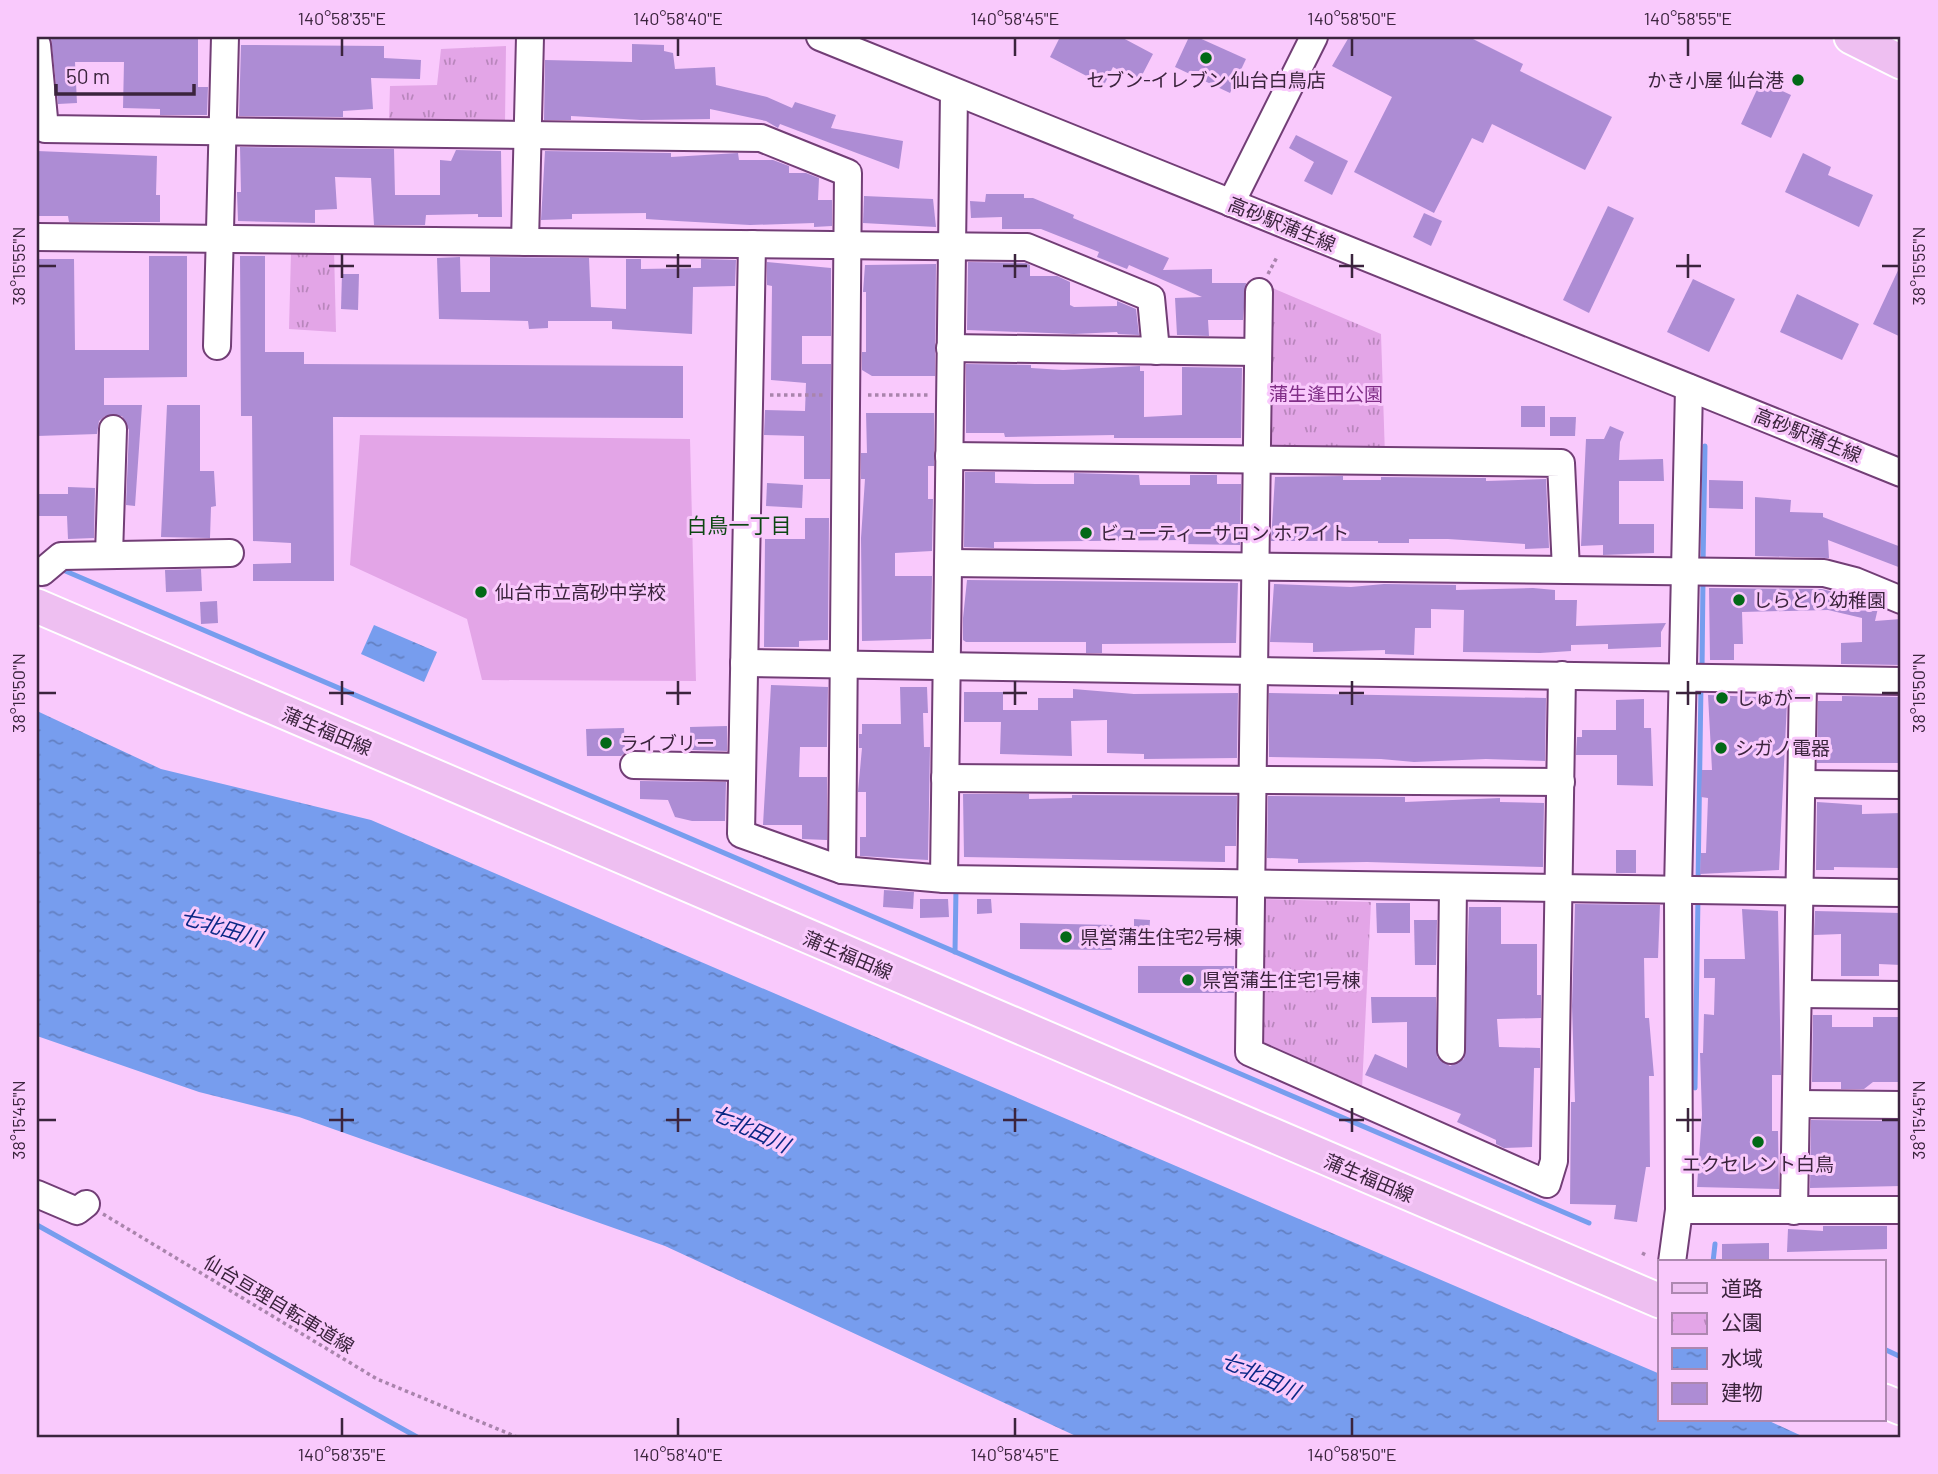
<svg xmlns="http://www.w3.org/2000/svg" width="1938" height="1474" font-family="Barlow,'Noto Sans JP',sans-serif">
	<defs>
		<pattern id="park-tufts" width="24" height="20" patternUnits="userSpaceOnUse" patternTransform="scale(1.75)"><rect width="24" height="20" fill="#e3a5e7"/><path d="M3 7l-1-3M5 7V3M7 7l1-3M15 17l-1-3M17 17v-4M19 17l1-3" fill="none" stroke="#b986bc"/></pattern>
		<pattern id="water-ripples" width="26" height="14" patternUnits="userSpaceOnUse" patternTransform="scale(1.75)"><rect width="26" height="14" fill="#779dee"/><path d="M2 4q2-2 4 0t4 0M15 11q2-2 4 0t4 0" fill="none" stroke="#6380c2"/></pattern>
	</defs>
	<rect width="100%" height="100%" fill="#f9c9fc"/>
	<!-- park -->
	<g fill="url(#park-tufts)">
		<path d="M506 46 505 122H389L390 86 437 85 441 49Z"/>
		<path d="M334 249 336 332 289 329 291 253Z"/>
		<path d="M1270 287 1381 334 1385 456 1268 454Z"/>
		<path d="M1259 899 1371 902 1362 1089 1262 1043Z"/>
	</g>
	<!-- garden -->
	<path fill="#e3a5e7" d="M360 435 690 439 696 681 482 680 467 619 350 565Z"/>
	<!-- water -->
	<g fill="url(#water-ripples)">
		<path d="M374 625 437 652 424 682 361 654Z"/>
		<path d="M37 711 161 769 371 820 1660 1374V1420H1767L1804 1437H1078L665 1246 299 1117 199 1092 37 1036Z"/>
	</g>
	<g fill="none" stroke-linecap="round" stroke-linejoin="round">
		<!-- stream -->
		<g stroke="#779dee" stroke-width="5">
			<path d="M1703 566 1705 446"/>
			<path d="M63 570 1589 1223"/>
			<path d="M1702 671 1703 579"/>
			<path d="M1698 884 1701 684"/>
			<path d="M955 952 956 888"/>
			<path d="M1695 1088 1698 897"/>
			<path d="M37 1225 417 1437"/>
			<path d="M1713 1262 1715 1244"/>
			<path d="M1884 1349 1901 1357"/>
		</g>
	</g>
	<!-- building -->
	<g fill="#ad8cd4">
		<path d="M51 37H198V87H208L207 115H160V109L123 108 124 62H75L77 103 58 104Z"/>
		<path d="M1060 37H1121L1153 54 1139 81 1113 67 1104 85 1050 57Z"/>
		<path d="M1189 37H1197L1246 59 1230 93 1175 67Z"/>
		<path d="M1349 37H1469L1523 64 1520 71 1612 117 1585 170 1492 124 1483 143 1472 138 1434 213 1354 172 1392 97 1332 66Z"/>
		<path d="M632 44 664 45V51L673 53 675 69 715 67 716 85 767 97 792 108 795 102 836 115 831 128 903 141 899 169 780 124 778 128 766 121 710 109V119L641 120 571 116V120H544L545 60 632 62Z"/>
		<path d="M241 45 384 46V58L421 60 420 79 371 78 373 109 343 111V117L239 116Z"/>
		<path d="M1761 81 1791 95 1771 138 1741 124Z"/>
		<path d="M1296 135 1348 161 1332 195 1304 181 1314 162 1289 148Z"/>
		<path d="M240 147 394 149 395 195H440V160L451 161 456 150 501 151 502 217H478V214L426 215 425 225H374L371 178 335 177 337 209 315 210V223L238 221 237 192H241Z"/>
		<path d="M37 151 157 156 156 195H160V222H69L68 216H37Z"/>
		<path d="M545 151 671 153V157L738 153 739 160H773L789 166V173H806L819 178 818 200H832V226L814 227V223L750 225 677 221 646 219V213L572 214V219L541 220Z"/>
		<path d="M1803 153 1831 167 1828 175 1873 195 1859 227 1785 192Z"/>
		<path d="M986 194H1024V198H1033L1074 215 1073 218 1169 258 1163 270 1212 269V283H1246L1243 320H1208L1209 336 1177 335 1175 298 1202 297 1129 265 1127 269 1097 257 1099 252 1041 229H1002V217L971 218 970 201 985 202Z"/>
		<path d="M864 196 933 199 936 227 863 223Z"/>
		<path d="M1608 206 1634 218 1589 313 1563 300Z"/>
		<path d="M1424 213 1442 221 1431 246 1413 237Z"/>
		<path d="M149 256H187V377L104 378V405H142L135 506 126 505 129 430 122 416H105L99 421 97 434 37 436V259H74L75 350H149Z"/>
		<path d="M240 256H265V352H304V364L683 366V418L333 417 334 581H253V564L291 563V543L253 541 252 416H241Z"/>
		<path d="M460 257 461 292H490V257L589 258 591 307 626 309V259H641V269L701 268V259L736 260 735 286 693 287 692 334 612 329V321H548V328L529 329 528 321 439 319 437 258Z"/>
		<path d="M767 262 831 268V336H802V364H831L830 479H804V436L764 435 765 410 805 411 806 383 771 380 772 286 767 285Z"/>
		<path d="M968 262 1026 263 1030 265V276H1057L1070 282V305L1074 307 1117 306V301L1136 309 1139 335 1118 334 1117 332 1074 334 967 330Z"/>
		<path d="M936 264 935 376H872L862 370V352H866V292H863L865 265Z"/>
		<path d="M1901 264V337L1873 324Z"/>
		<path d="M342 274H359L358 310 341 309Z"/>
		<path d="M1693 279 1735 299 1709 352 1667 332Z"/>
		<path d="M1797 294 1859 324 1842 360 1780 332Z"/>
		<path d="M966 364 1031 365V368L1063 370 1140 366V371H1144V417L1182 415V367L1242 368 1241 438H1114V435L1005 437 1004 433H966Z"/>
		<path d="M167 405H200V471H214L216 506 211 507 210 538 161 537Z"/>
		<rect x="1521" y="406" width="24" height="21"/>
		<path d="M866 413H934V466H928V499H933L932 551 895 553V576H932L931 639 862 641 861 538 865 479H861V453H867Z"/>
		<path d="M1550 417H1576L1575 436H1550Z"/>
		<path d="M1610 426 1624 432 1620 442 1619 460 1663 459 1664 481H1619V524H1654V553L1603 555V545L1581 546 1586 439H1604Z"/>
		<path d="M965 472H995V483L1035 484H1074V473L1139 475 1140 485H1190V475H1217V484H1241L1240 545 1183 544V540L994 542V548L964 547Z"/>
		<path d="M1343 476V480H1381V477L1486 478V481L1546 479 1549 548 1525 549V544L1448 539H1409V543H1378V541H1271L1275 477Z"/>
		<path d="M1709 480 1743 481V509L1709 508Z"/>
		<path d="M767 483 803 485 802 508 766 506Z"/>
		<path d="M68 487 95 488 94 538 68 539 67 516H37V494H68Z"/>
		<path d="M1755 497 1791 500 1790 512 1823 513V517L1901 547V568L1828 540 1829 558 1755 556Z"/>
		<path d="M805 518H829L828 640 799 641V647H764L765 539H805Z"/>
		<path d="M201 569 202 591 166 592 165 570Z"/>
		<path d="M967 580 1238 583 1236 643 1102 644V653H1086V642H966L963 640V618Z"/>
		<path d="M1274 584 1351 587 1384 584 1456 585V590L1533 588 1555 590V600H1577L1576 626 1666 623 1661 632V647L1608 649V644L1571 645V651L1540 653 1463 652 1464 610 1431 609V628H1415L1414 655 1385 654V650L1313 652V643L1270 642Z"/>
		<path d="M1709 588 1822 589 1850 596 1878 608 1875 621 1901 619V665L1841 664V643L1862 642V618L1828 610 1742 612 1743 644H1734V660H1710Z"/>
		<path d="M217 601 218 623 201 624 200 602Z"/>
		<path d="M771 685 828 687 827 747H800L799 777H827V840L802 839V825H763Z"/>
		<path d="M900 687H927L928 713H923L924 747H930L928 860 860 856V837H866V792H858L862 748H859V734H862V724H901Z"/>
		<path d="M1073 689 1134 694 1238 693 1237 758 1144 759V754L1107 753V720L1071 721 1072 756 1000 754 1001 722H964V692H1003V710H1038V698H1073Z"/>
		<path d="M1269 693 1546 698 1545 761 1486 759 1414 762 1381 759 1269 757Z"/>
		<path d="M1708 695 1783 698V702H1787L1779 870 1700 874 1701 853H1706L1708 798 1701 797 1702 770H1712Z"/>
		<path d="M1842 696 1901 697V763H1817L1818 701H1842Z"/>
		<path d="M1644 699V728H1651L1653 786 1617 785V755H1576L1577 737H1582V730H1616V700Z"/>
		<path d="M727 726V751L691 750 690 727Z"/>
		<path d="M624 728 625 753 621 756H587L586 729Z"/>
		<path d="M640 781 726 782 725 821H692L675 817 668 800 640 799Z"/>
		<path d="M963 794H1029V799L1072 798V795L1237 796 1236 846H1225V862L964 857Z"/>
		<path d="M1268 796 1405 797V802L1500 798V802L1544 803 1543 867 1367 862 1298 863V859L1267 858Z"/>
		<path d="M1817 802 1862 805V814L1901 813 1900 868 1834 867V870H1816Z"/>
		<rect x="1616" y="850" width="20" height="23"/>
		<path d="M884 890 914 892 913 909 883 907Z"/>
		<path d="M920 899H948L949 917 920 918Z"/>
		<path d="M977 899H991L992 913 977 914Z"/>
		<path d="M1376 903H1410V933H1377Z"/>
		<path d="M1575 904 1660 905 1658 958H1644L1645 1018H1649L1654 1076H1649L1650 1167H1646L1637 1222 1614 1219 1616 1205 1570 1204 1571 1102H1575L1572 1006Z"/>
		<path d="M1469 907H1501V944H1537V995H1541V1018L1497 1019 1499 1047 1540 1048V1068H1534L1532 1147 1504 1148 1496 1144V1140L1457 1122 1461 1114 1365 1075 1375 1054 1407 1068V1022L1372 1023 1371 997H1436L1437 1057 1450 1066 1464 1059Z"/>
		<path d="M1742 909 1778 911 1781 1075H1772V1131H1778L1779 1189 1697 1187 1702 1115 1700 1053H1703L1704 1014 1714 1015 1715 978H1704V959H1745Z"/>
		<path d="M1815 911 1901 913V965L1879 964V976H1841V934L1814 935Z"/>
		<path d="M1134 919 1150 920 1149 937H1134Z"/>
		<path d="M1414 920H1437L1436 965H1415Z"/>
		<path d="M1020 923 1113 925 1112 950 1020 949Z"/>
		<rect x="1138" y="966" width="96" height="27"/>
		<path d="M1813 1015H1832V1027H1873V1017H1901V1082H1873L1864 1089H1841V1082H1812Z"/>
		<path d="M1811 1120 1901 1121V1186L1810 1188Z"/>
		<path d="M1823 1226H1887V1249L1787 1252 1788 1229 1823 1231Z"/>
		<path d="M1769 1243V1262H1722V1244Z"/>
	</g>
	<g fill="none" stroke-linecap="round" stroke-linejoin="round">
		<defs>
			<g id="minor">
				<path d="M820 37 1901 473"/>
				<path d="M37 45 45 129 761 138 848 173 842 870"/>
				<path d="M1231 203 1314 37"/>
				<path d="M37 237 1027 247 1151 298 1156 351"/>
				<path d="M525 242 530 37"/>
				<path d="M752 244 741 834 842 870 944 879 1901 893"/>
				<path d="M1259 292 1249 1052 1547 1184 1554 1161 1562 675"/>
				<path d="M217 346 225 37"/>
				<path d="M950 348 1258 352"/>
				<path d="M949 456 1561 463 1566 570"/>
				<path d="M109 555 113 429"/>
				<path d="M948 563 1824 573 1855 581 1901 600"/>
				<path d="M37 571 42 572 61 556 230 553"/>
				<path d="M744 663 1901 681"/>
				<path d="M634 765 742 767"/>
				<path d="M945 778 1561 782"/>
				<path d="M1802 784 1901 785"/>
				<path d="M944 879 954 92"/>
				<path d="M1799 994 1901 995"/>
				<path d="M1451 1050 1453 887"/>
				<path d="M1798 1104 1901 1105"/>
				<path d="M37 1194 77 1211 86 1204"/>
				<path d="M1679 1210H1901"/>
				<path d="M1794 1211 1803 682"/>
				<path d="M1672 1262 1679 1210 1678 891 1689 388"/>
			</g>
			<g id="major">
				<path d="M1851 37 1901 62"/>
				<path d="M37 606 1660 1301"/>
				<path d="M1884 1401 1901 1408"/>
			</g>
		</defs>
		<!-- minor casing -->
		<use href="#minor" stroke="#723e76" stroke-width="30"/>
		<!-- major casing -->
		<use href="#major" stroke="#fff" stroke-width="37"/>
		<!-- path -->
		<g stroke="#a984ac" stroke-width="3.5" stroke-dasharray="3.5 3.5" stroke-linecap="butt">
			<path d="M1268 274 1277 257"/>
			<path d="M770 395H825"/>
			<path d="M868 395H930"/>
			<path d="M103 1214 377 1379 517 1437"/>
			<path d="M1642 1253 1648 1256"/>
		</g>
		<!-- minor -->
		<use href="#minor" stroke="#fff" stroke-width="26"/>
		<!-- major -->
		<use href="#major" stroke="#eebff1" stroke-width="33"/>
	</g>
	<!-- ticks -->
	<path fill="none" stroke="#3b243d" stroke-width="2.5" d="M342 38V56M678 38V56M1015 38V56M1352 38V56M1688 38V56M342 254V278M678 254V278M1015 254V278M1352 254V278M1688 254V278M38 266H56M329 266H354M666 266H691M1003 266H1027M1339 266H1364M1676 266H1701M1882 266H1899M342 681V705M678 681V705M1015 681V705M1352 681V705M1688 681V705M38 693H56M329 693H354M666 693H691M1003 693H1027M1339 693H1364M1676 693H1701M1882 693H1899M342 1108V1132M678 1108V1132M1015 1108V1132M1352 1108V1132M1688 1108V1132M38 1120H56M329 1120H354M666 1120H691M1003 1120H1027M1339 1120H1364M1676 1120H1701M1882 1120H1899M342 1418V1436M678 1418V1436M1015 1418V1436M1352 1418V1436"/>
	<!-- markers -->
	<g fill="#026916" stroke="#f9c9fc" stroke-width="2.5">
		<circle cx="1206" cy="58" r="7"/>
		<circle cx="1798" cy="80" r="7"/>
		<circle cx="1086" cy="533" r="7"/>
		<circle cx="481" cy="592" r="7"/>
		<circle cx="1739" cy="600" r="7"/>
		<circle cx="1722" cy="698" r="7"/>
		<circle cx="606" cy="743" r="7"/>
		<circle cx="1721" cy="748" r="7"/>
		<circle cx="1066" cy="937" r="7"/>
		<circle cx="1188" cy="980" r="7"/>
		<circle cx="1758" cy="1142" r="7"/>
	</g>
	<g text-anchor="middle" stroke-width="6" stroke-linejoin="round" paint-order="stroke">
		<!-- poi labels -->
		<g font-size="19" fill="#3b243d" stroke="#f9c9fc" text-anchor="start">
			<text x="1206" y="87" text-anchor="middle">セブン-イレブン 仙台白鳥店</text>
			<text x="1784" y="87" text-anchor="end">かき小屋 仙台港</text>
			<text x="1100" y="540">ビューティーサロン ホワイト</text>
			<text x="495" y="599">仙台市立高砂中学校</text>
			<text x="1753" y="607">しらとり幼稚園</text>
			<text x="1736" y="705">しゅがー</text>
			<text x="620" y="750">ライブリー</text>
			<text x="1735" y="755">シガノ電器</text>
			<text x="1080" y="944">県営蒲生住宅2号棟</text>
			<text x="1202" y="987">県営蒲生住宅1号棟</text>
			<text x="1758" y="1171" text-anchor="middle">エクセレント白鳥</text>
		</g>
		<!-- street labels -->
		<g font-size="19" fill="#3b243d" stroke="#f9c9fc">
			<text transform="translate(1282 224) rotate(22)" y="7">高砂駅蒲生線</text>
			<text transform="translate(1808 435) rotate(22)" y="7">高砂駅蒲生線</text>
			<text transform="translate(327 731) rotate(23)" y="7">蒲生福田線</text>
			<text transform="translate(848 955) rotate(23)" y="7">蒲生福田線</text>
			<text transform="translate(1369 1178) rotate(23)" y="7">蒲生福田線</text>
			<text transform="translate(279 1304) rotate(31)" y="7">仙台亘理自転車道線</text>
		</g>
		<!-- park labels -->
		<g font-size="19" fill="#812f88" stroke="#f9c9fc">
			<text x="1326" y="401">蒲生逢田公園</text>
		</g>
		<!-- neighbourhood labels -->
		<g font-size="21" fill="#0d4713" stroke="#f9c9fc">
			<text x="739" y="533">白鳥一丁目</text>
		</g>
		<!-- water labels -->
		<g font-size="21" font-style="italic" fill="#0a2885" stroke="#f9c9fc">
			<text transform="translate(221 928) rotate(17)" y="7">七北田川</text>
			<text transform="translate(750 1129) rotate(25)" y="7">七北田川</text>
			<text transform="translate(1260 1376) rotate(24)" y="7">七北田川</text>
		</g>
	</g>
	<!-- border -->
	<rect width="1938" height="1474" fill="none" stroke="#f9c9fc" stroke-width="77"/>
	<!-- legend -->
	<rect x="1658" y="1260" width="228" height="161" fill="#f9c9fc" stroke="#ad87b0" stroke-width="2"/>
	<rect x="1672" y="1283" width="35" height="10" fill="#eebff1" stroke="#ad87b0" stroke-width="2"/>
	<text x="1721" y="1296" font-size="21" fill="#3b243d">道路</text>
	<rect x="1672" y="1313" width="35" height="21" fill="url(#park-tufts)" stroke="#ad87b0" stroke-width="2"/>
	<text x="1721" y="1330" font-size="21" fill="#3b243d">公園</text>
	<rect x="1672" y="1348" width="35" height="21" fill="url(#water-ripples)" stroke="#ad87b0" stroke-width="2"/>
	<text x="1721" y="1366" font-size="21" fill="#3b243d">水域</text>
	<rect x="1672" y="1383" width="35" height="21" fill="#ad8cd4" stroke="#ad87b0" stroke-width="2"/>
	<text x="1721" y="1400" font-size="21" fill="#3b243d">建物</text>
	<!-- scale -->
	<path d="M56 84v10h138v-10" fill="none" stroke="#3b243d" stroke-width="3.5"/>
	<text x="66" y="84" font-size="21" fill="#3b243d" stroke="#f9c9fc" stroke-width="5" paint-order="stroke">50 m</text>
	<rect x="38" y="38" width="1861" height="1398" fill="none" stroke="#3b243d" stroke-width="2.5"/>
	<g font-size="18" text-anchor="middle" fill="#3b243d">
		<text x="342" y="25">140°58'35"E</text>
		<text x="678" y="25">140°58'40"E</text>
		<text x="1015" y="25">140°58'45"E</text>
		<text x="1352" y="25">140°58'50"E</text>
		<text x="1688" y="25">140°58'55"E</text>
		<text transform="translate(19 266) rotate(-90)" y="6">38°15'55"N</text>
		<text transform="translate(1919 266) rotate(-90)" y="6">38°15'55"N</text>
		<text transform="translate(19 693) rotate(-90)" y="6">38°15'50"N</text>
		<text transform="translate(1919 693) rotate(-90)" y="6">38°15'50"N</text>
		<text transform="translate(19 1120) rotate(-90)" y="6">38°15'45"N</text>
		<text transform="translate(1919 1120) rotate(-90)" y="6">38°15'45"N</text>
		<text x="342" y="1461">140°58'35"E</text>
		<text x="678" y="1461">140°58'40"E</text>
		<text x="1015" y="1461">140°58'45"E</text>
		<text x="1352" y="1461">140°58'50"E</text>
	</g>
</svg>
